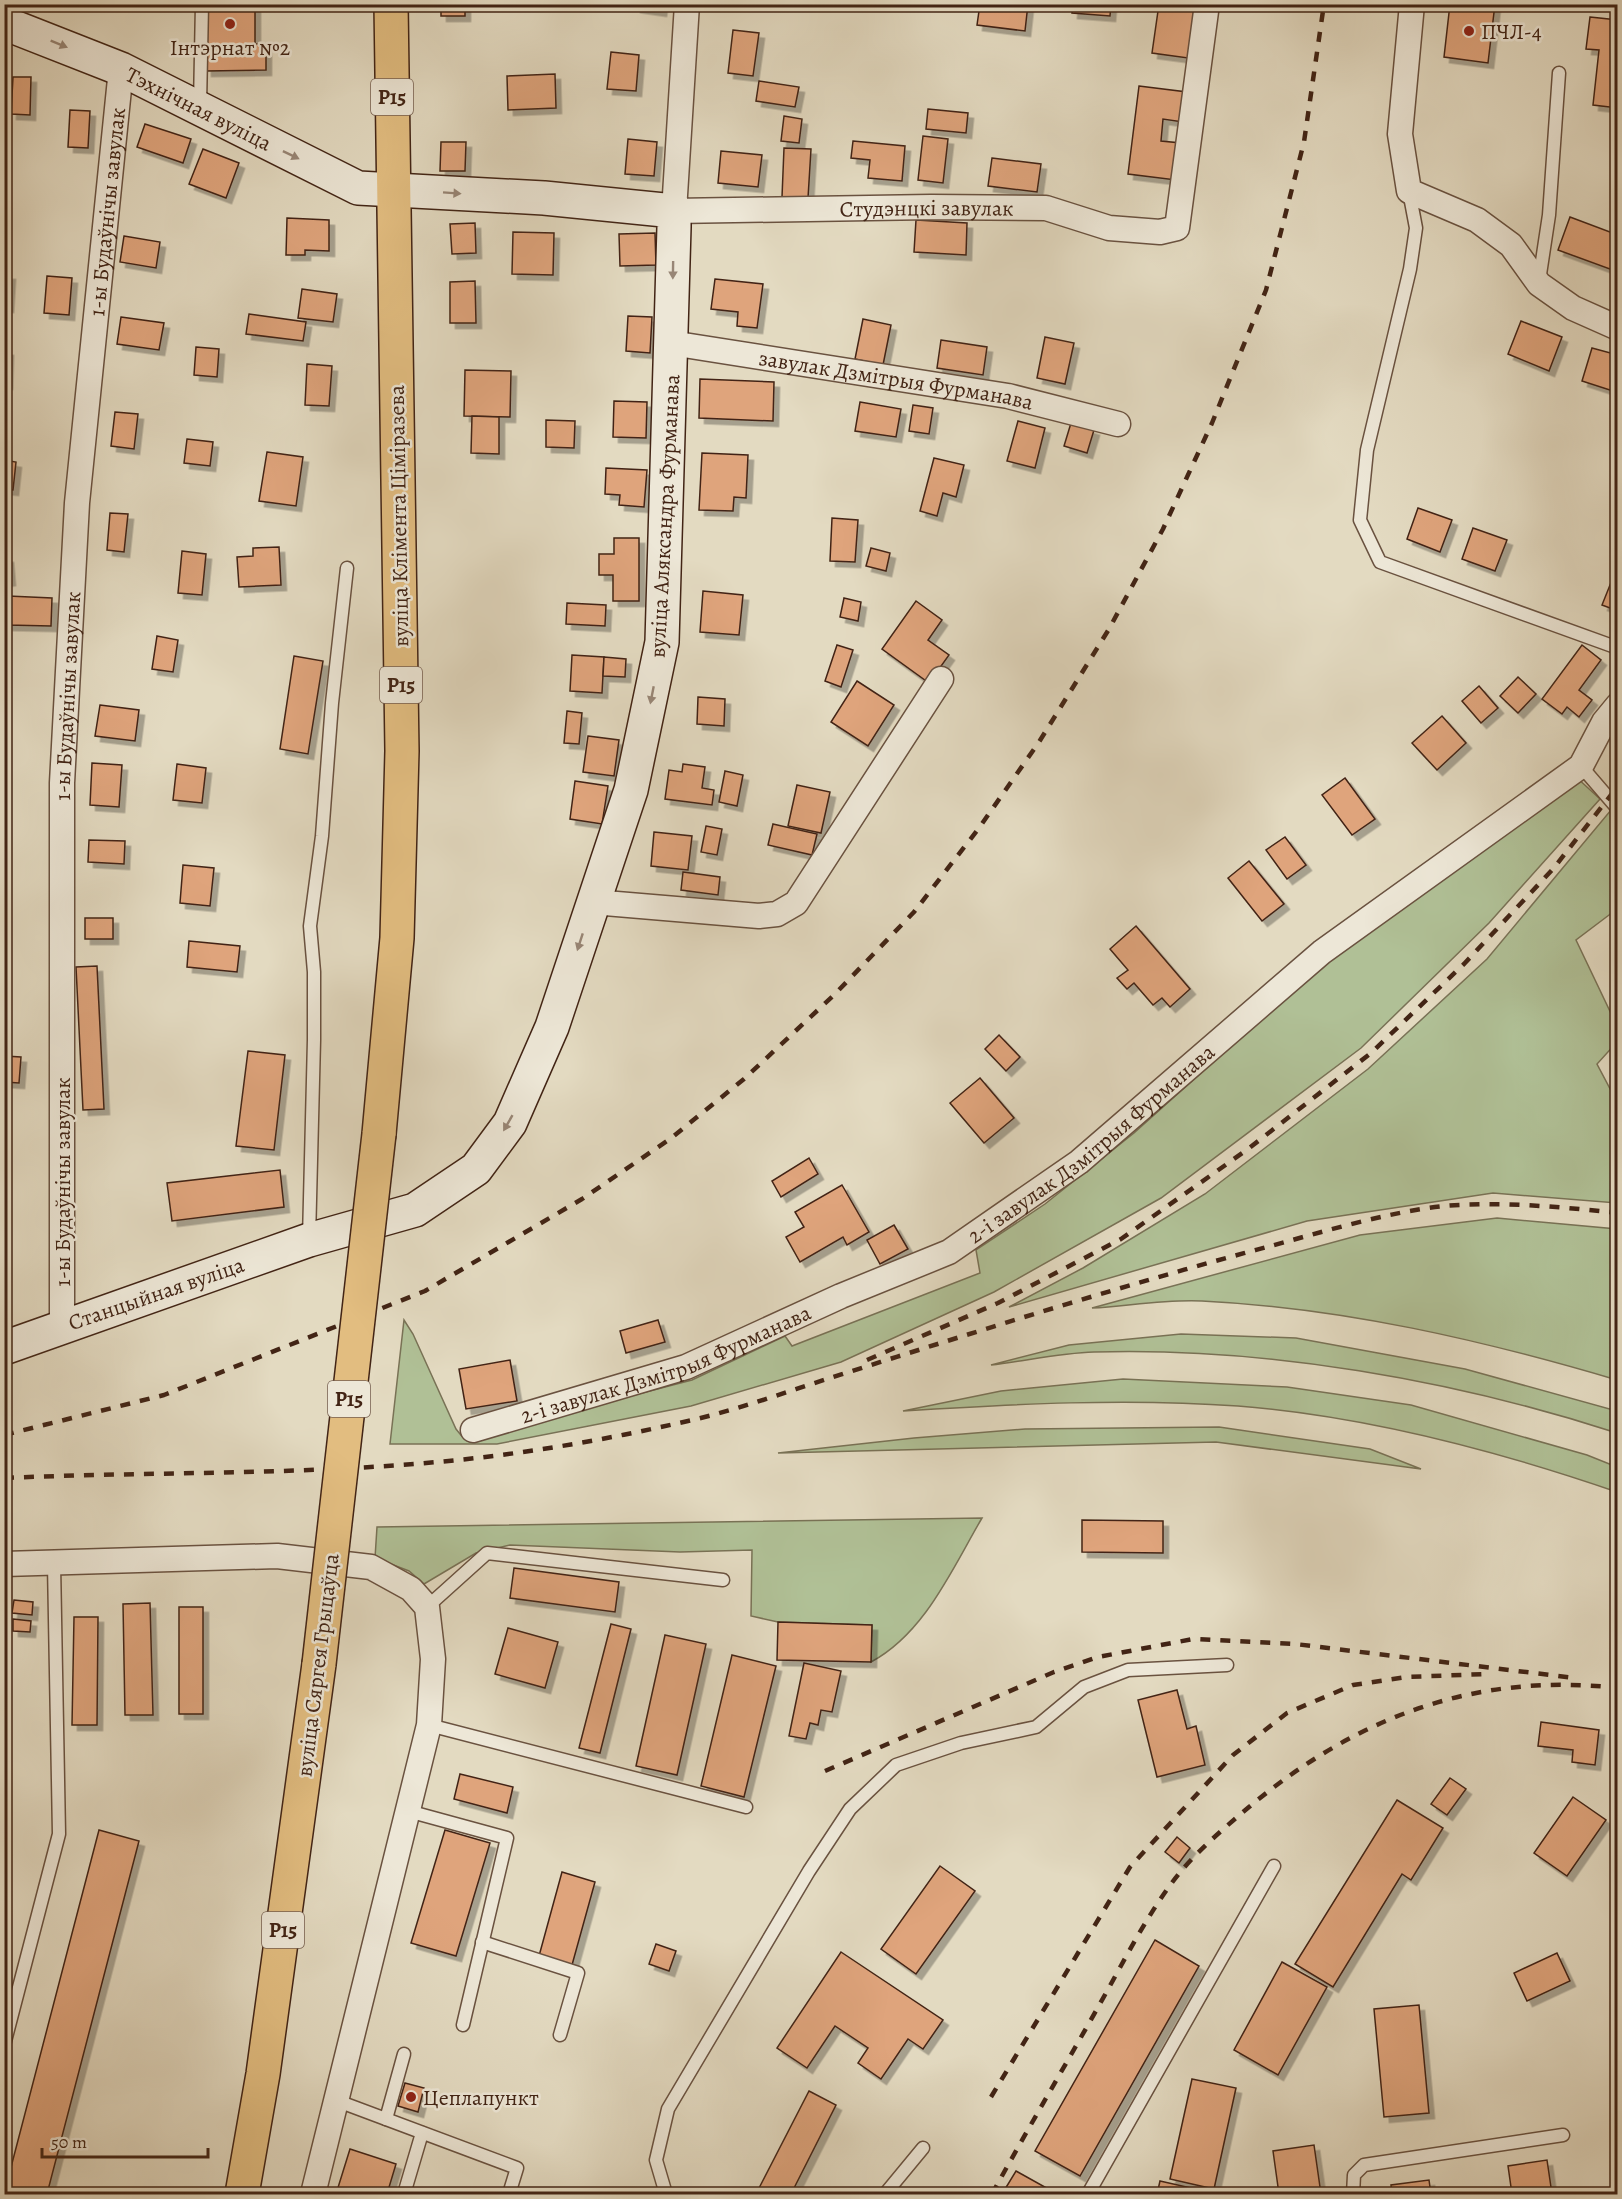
<svg xmlns="http://www.w3.org/2000/svg" width="1622" height="2199" font-family="Alegreya,serif">
	<defs>
		<filter id="shadow"><feDropShadow dx="5.5" dy="5.5" stdDeviation="0" flood-color="#0004"/></filter>
	</defs>
	<rect width="100%" height="100%" fill="#e3dac1"/>
	<filter id="stains"><feTurbulence type="fractalNoise" baseFrequency=".00333" numOctaves="4"/><feColorMatrix values="0 0 0 0 .2 0 0 0 0 .09 0 0 0 0 .02 0 0 0 .5 -.17"/></filter>
	<radialGradient id="worn" r=".72"><stop offset=".6" stop-color="#630" stop-opacity="0"/><stop offset="1" stop-color="#630" stop-opacity=".3"/></radialGradient>
	<!-- green -->
	<g fill="#b0c096" stroke="#797256" stroke-width="1.5">
		<path d="M1575 776 1600 799 1489 923 1361 1048 1161 1198 994 1292 841 1362 691 1406 497 1444H390L404 1320 413 1334 456 1429 464 1439 692 1380 785 1336 792 1346 980 1273 976 1250 1045 1204 1134 1133 1327 960Z"/>
		<path d="M1611 810 1617 816V909L1576 940 1617 1026V1042L1597 1064 1617 1102V1203L1493 1193 1307 1221 1009 1307 1083 1268 1205 1194 1368 1069 1487 959Z"/>
		<path d="M1497 1218 1617 1229V1380C1482 1340 1344 1308 1202 1301 1166 1299 1128 1306 1092 1308L1360 1235Z"/>
		<path d="M1181 1334 1296 1338 1465 1369 1617 1411V1433C1454 1380 1266 1347 1094 1352 1060 1353 1025 1361 991 1365L1069 1345Z"/>
		<path d="M1123 1379 1287 1387 1411 1405 1587 1455 1617 1467V1492C1495 1450 1367 1416 1238 1406 1126 1398 1014 1404 903 1411L1001 1391Z"/>
		<path d="M1219 1427 1370 1449 1421 1469 1216 1442 778 1453 914 1438 1025 1429Z"/>
		<path d="M982 1518C952 1569 925 1633 871 1662L872 1625 778 1622 751 1616 752 1550 680 1552 510 1545 476 1553 424 1584 409 1571 375 1558 377 1527Z"/>
	</g>
	<!-- building -->
	<g fill="#dfa47c" stroke="#422415" stroke-width="1.5" filter="url(#shadow)">
		<path d="M205 4H255V44H266V70L206 71Z"/>
		<rect x="441" y="4" width="24" height="12"/>
		<path d="M635 4H662L661 11 635 7Z"/>
		<path d="M980 4H1028L1025 31 977 25Z"/>
		<path d="M1073 4H1111L1110 16 1072 13Z"/>
		<path d="M1159 4 1195 5 1188 58 1152 53Z"/>
		<path d="M1450 4H1495L1488 63 1444 57Z"/>
		<path d="M1590 17 1618 20V108L1593 105 1599 50 1586 49Z"/>
		<path d="M733 30 759 33 753 76 728 73Z"/>
		<path d="M611 52 639 55 636 91 607 89Z"/>
		<path d="M555 74 556 108 508 110 507 76Z"/>
		<path d="M13 77H31L30 115 11 114Z"/>
		<path d="M759 81 799 87 795 107 756 101Z"/>
		<path d="M1139 86 1187 92 1183 122 1163 119 1161 141 1181 143 1176 180 1128 174Z"/>
		<path d="M928 109 968 113 966 133 926 129Z"/>
		<path d="M70 110 90 111 88 148 68 147Z"/>
		<path d="M784 116 802 119 799 143 781 141Z"/>
		<path d="M145 124 191 139 183 163 137 147Z"/>
		<path d="M923 136 948 139 943 183 918 180Z"/>
		<path d="M628 139 657 142 654 176 625 174Z"/>
		<path d="M853 141 905 146 902 181 868 178 870 160 851 158Z"/>
		<path d="M441 142H466L465 171H440Z"/>
		<path d="M784 148 811 149 808 198 782 197Z"/>
		<path d="M203 149 239 163 226 198 189 184Z"/>
		<path d="M721 151 762 155 758 187 718 183Z"/>
		<path d="M992 158 1041 164 1037 192 988 186Z"/>
		<path d="M1570 217 1618 235V272L1558 250Z"/>
		<path d="M287 218 329 220V251L305 250V255H286Z"/>
		<path d="M916 220 967 223 966 255 914 252Z"/>
		<path d="M475 223 476 253 452 254 450 224Z"/>
		<path d="M513 232 554 233 553 275 512 274Z"/>
		<path d="M655 233 656 265 620 266 619 234Z"/>
		<path d="M124 236 160 242 156 268 120 262Z"/>
		<path d="M4 274H10L8 307 4 306Z"/>
		<path d="M47 276 72 278 69 315 44 313Z"/>
		<path d="M715 279 763 284 757 328 737 326 738 312 711 309Z"/>
		<path d="M475 281 476 323H450V282Z"/>
		<path d="M302 289 337 294 333 322 298 318Z"/>
		<path d="M249 314 306 322 303 341 246 334Z"/>
		<path d="M628 316 652 317 650 353 626 351Z"/>
		<path d="M121 317 164 323 159 350 117 344Z"/>
		<path d="M863 319 891 325 883 365 855 359Z"/>
		<path d="M1521 321 1562 337 1549 371 1508 354Z"/>
		<path d="M1045 337 1074 343 1065 384 1037 378Z"/>
		<path d="M941 340 987 347 983 375 937 368Z"/>
		<path d="M196 347 219 349 217 377 194 375Z"/>
		<path d="M1592 348 1618 355 1616 392 1582 381Z"/>
		<path d="M4 350H8L7 384H4Z"/>
		<path d="M307 364 332 366 329 406 305 405Z"/>
		<path d="M465 370 511 371 510 417 464 416Z"/>
		<path d="M700 379 774 382 773 421 699 418Z"/>
		<path d="M614 401 647 402 646 438 613 437Z"/>
		<path d="M860 402 901 409 896 437 855 431Z"/>
		<path d="M913 405 933 408 929 434 909 431Z"/>
		<path d="M115 412 138 414 134 449 111 446Z"/>
		<path d="M472 416 499 417V454L471 453Z"/>
		<path d="M546 420 575 421 574 448 546 447Z"/>
		<path d="M1018 421 1045 428 1035 468 1007 461Z"/>
		<path d="M1071 423 1094 430 1087 453 1064 446Z"/>
		<path d="M187 439 213 442 210 466 184 463Z"/>
		<path d="M267 452 303 457 296 506 259 501Z"/>
		<path d="M702 453 748 455 746 498 734 497 733 511 699 510Z"/>
		<path d="M934 458 964 465 956 497 943 493 937 516 920 511Z"/>
		<path d="M4 460 16 462 13 490 4 489Z"/>
		<path d="M606 468 647 470 644 507 619 505 620 495 605 494Z"/>
		<path d="M1418 508 1452 520 1440 552 1407 539Z"/>
		<path d="M110 513 128 514 124 552 107 550Z"/>
		<path d="M832 518 858 520 855 562 830 561Z"/>
		<path d="M1473 528 1507 540 1495 571 1462 559Z"/>
		<path d="M614 538H639V601H613V575H599V554H614Z"/>
		<path d="M279 547 281 585 239 587 237 557 253 556V548Z"/>
		<path d="M871 548 890 553 886 571 866 566Z"/>
		<path d="M182 551 206 554 202 595 178 593Z"/>
		<path d="M4 557H8L10 580 4 581Z"/>
		<path d="M1618 565V611L1602 605Z"/>
		<path d="M703 591 743 595 739 635 700 632Z"/>
		<path d="M8 596 52 598 51 626 7 625Z"/>
		<path d="M844 598 861 602 858 621 840 617Z"/>
		<path d="M916 601 942 620 928 640 949 655 929 683 882 649Z"/>
		<path d="M567 603 606 605 605 626 566 624Z"/>
		<path d="M157 636 178 640 173 672 152 669Z"/>
		<path d="M837 645 853 650 841 687 825 681Z"/>
		<path d="M1582 645 1601 660 1579 690 1592 700 1579 717 1567 707 1562 714 1542 699Z"/>
		<path d="M572 655 604 657 602 693 570 691Z"/>
		<path d="M294 656 323 661 308 754 280 749Z"/>
		<path d="M604 657 626 659 625 677 603 676Z"/>
		<path d="M1518 677 1536 694 1518 713 1500 696Z"/>
		<path d="M857 681 894 705 868 746 831 722Z"/>
		<path d="M1479 686 1498 708 1481 723 1462 701Z"/>
		<path d="M698 697 725 699 724 726 697 724Z"/>
		<path d="M100 705 139 710 135 741 95 736Z"/>
		<path d="M567 711 582 713 579 744 564 743Z"/>
		<path d="M1442 716 1466 743 1437 770 1412 743Z"/>
		<path d="M588 736 619 740 614 776 583 772Z"/>
		<path d="M92 763 122 765 119 807 90 805Z"/>
		<path d="M177 764 206 768 202 803 173 800Z"/>
		<path d="M683 764 705 767 702 788 714 790 712 805 665 799 669 770 682 772Z"/>
		<path d="M725 771 743 775 737 806 719 802Z"/>
		<path d="M1345 778 1375 819 1352 835 1322 795Z"/>
		<path d="M575 781 608 786 602 824 570 819Z"/>
		<path d="M797 785 830 792 821 833 788 826Z"/>
		<path d="M773 824 817 834 812 855 768 845Z"/>
		<path d="M706 826 722 829 717 855 701 852Z"/>
		<path d="M654 832 692 836 688 870 651 866Z"/>
		<path d="M1285 837 1306 865 1287 879 1266 850Z"/>
		<path d="M89 840 125 841 124 864 88 862Z"/>
		<path d="M1249 861 1284 904 1262 921 1228 878Z"/>
		<path d="M183 865 214 868 210 906 180 903Z"/>
		<path d="M683 872 720 877 718 895 681 890Z"/>
		<rect x="85" y="918" width="28" height="21"/>
		<path d="M1136 926 1190 989 1170 1007 1162 998 1153 1005 1134 983 1127 989 1117 978 1128 970 1110 949Z"/>
		<path d="M189 941 240 946 237 972 187 967Z"/>
		<path d="M97 966 104 1109 83 1110 76 967Z"/>
		<path d="M999 1035 1020 1057 1006 1071 985 1049Z"/>
		<path d="M248 1051 285 1055 274 1150 236 1146Z"/>
		<path d="M4 1056 21 1057 19 1083 4 1082Z"/>
		<path d="M980 1078 1014 1118 984 1143 950 1103Z"/>
		<path d="M809 1158 818 1174 781 1197 772 1181Z"/>
		<path d="M280 1170 284 1207 172 1221 167 1183Z"/>
		<path d="M842 1185 869 1232 847 1245 843 1237 800 1262 786 1237 804 1227 795 1212Z"/>
		<path d="M894 1225 908 1249 880 1264 867 1240Z"/>
		<path d="M658 1320 665 1342 626 1353 620 1331Z"/>
		<path d="M510 1360 517 1401 466 1409 459 1369Z"/>
		<path d="M1082 1520 1163 1521V1553L1082 1552Z"/>
		<path d="M514 1568 619 1582 615 1612 510 1598Z"/>
		<path d="M14 1600 33 1602 32 1615 12 1613Z"/>
		<path d="M150 1603 153 1715H125L123 1604Z"/>
		<rect x="179" y="1607" width="24" height="107"/>
		<path d="M74 1617H98L97 1725H72Z"/>
		<path d="M13 1619 31 1621 30 1632 13 1631Z"/>
		<path d="M778 1622 872 1625 871 1662 777 1660Z"/>
		<path d="M611 1624 631 1629 600 1753 579 1748Z"/>
		<path d="M508 1628 558 1642 545 1688 495 1674Z"/>
		<path d="M665 1635 706 1644 677 1775 636 1766Z"/>
		<path d="M732 1655 776 1666 744 1797 701 1786Z"/>
		<path d="M804 1663 841 1671 832 1712 821 1710 818 1725 810 1723 806 1739 789 1736Z"/>
		<path d="M1177 1690 1187 1729 1196 1726 1205 1765 1157 1777 1138 1700Z"/>
		<path d="M1541 1722 1599 1730 1595 1765 1572 1762 1573 1750 1538 1746Z"/>
		<path d="M460 1774 513 1787 507 1813 454 1799Z"/>
		<path d="M1450 1778 1466 1789 1447 1815 1431 1804Z"/>
		<path d="M1573 1797 1606 1820 1567 1876 1534 1853Z"/>
		<path d="M1397 1800 1443 1828 1411 1880 1402 1874 1333 1987 1295 1964Z"/>
		<path d="M99 1830 139 1841 47 2194H4Z"/>
		<path d="M445 1830 490 1843 456 1956 411 1943Z"/>
		<path d="M1177 1837 1190 1848 1179 1863 1165 1852Z"/>
		<path d="M940 1866 975 1891 916 1974 881 1949Z"/>
		<path d="M562 1872 595 1882 572 1965 539 1956Z"/>
		<path d="M1155 1940 1199 1966 1080 2176 1035 2151Z"/>
		<path d="M656 1944 676 1951 669 1971 649 1964Z"/>
		<path d="M841 1952 943 2020 923 2049 908 2039 881 2079 858 2063 868 2048 835 2026 807 2068 777 2048Z"/>
		<path d="M1557 1953 1570 1981 1527 2001 1514 1973Z"/>
		<path d="M1282 1962 1327 1987 1278 2075 1234 2050Z"/>
		<path d="M1419 2005 1429 2113 1384 2117 1374 2009Z"/>
		<path d="M1192 2079 1236 2088 1214 2189 1170 2179Z"/>
		<path d="M405 2083 424 2088 418 2112 398 2106Z"/>
		<path d="M809 2091 836 2105 791 2194H756Z"/>
		<path d="M1314 2145 1321 2194H1279L1273 2151Z"/>
		<path d="M350 2149 396 2164 387 2194H336Z"/>
		<path d="M1547 2160 1552 2194H1512L1508 2166Z"/>
		<path d="M1016 2171 1052 2191 1050 2194H1002Z"/>
		<path d="M1429 2180 1431 2194H1392L1391 2185Z"/>
		<path d="M1160 2181 1200 2190 1199 2194H1157Z"/>
	</g>
	<g fill="none" stroke-linecap="round" stroke-linejoin="round">
		<defs>
			<g id="lane">
				<path d="M200 105 202 4"/>
				<path d="M1409 191 1416 228 1410 269 1367 450 1360 520 1380 562 1618 648"/>
				<path d="M1539 281 1549 215 1559 73"/>
				<path d="M1581 766 1618 809"/>
				<path d="M309 1239 314 1040V972L310 926 322 836 332 703 347 568"/>
				<path d="M427 1607 487 1553 723 1580"/>
				<path d="M429 1725 746 1807"/>
				<path d="M408 1811 507 1838 463 2025"/>
				<path d="M482 1942 578 1973 560 2035"/>
				<path d="M4 2045 59 1834 54 1564"/>
				<path d="M335 2100 517 2168 509 2194"/>
				<path d="M386 2119 404 2054"/>
				<path d="M404 2194 422 2133"/>
				<path d="M666 2194 656 2160 668 2109 809 1871 850 1809 896 1765 961 1743 1036 1727 1084 1687 1128 1670 1227 1665"/>
				<path d="M885 2194 923 2148"/>
				<path d="M1088 2194 1274 1866"/>
				<path d="M1353 2194 1354 2175 1364 2165 1563 2135"/>
			</g>
			<g id="street">
				<path id="s1" d="M687 4 674 211 931 207 1046 208 1109 228 1160 232 1177 228 1207 4"/>
				<path d="M1412 4 1400 134 1409 191 1477 220 1511 245 1539 284 1573 308 1618 328"/>
				<path id="s2" d="M671 343 1008 396 1118 424"/>
				<path d="M593 902 759 916 777 914 796 903 941 679"/>
				<path id="s3" d="M62 1326V783L77 503 121 69"/>
				<path id="s4" d="M473 1430 686 1367 841 1296 949 1252 1079 1162 1322 952 1581 766 1604 722 1618 705"/>
				<path d="M4 1564 277 1556 371 1567 411 1589 427 1607 433 1659 429 1725 313 2194"/>
			</g>
			<g id="secondary">
				<path id="s5" d="M4 23 121 69 358 188 544 198 674 211V227L662 642 631 790 552 1027 510 1123 476 1169 415 1210 309 1240 4 1348"/>
			</g>
			<g id="primary">
				<path d="M379 1134 397 938 402 751 391 4"/>
				<path d="M242 2194 263 2074 319 1664"/>
			</g>
		</defs>
		<!-- lane casing -->
		<use href="#lane" stroke="#6a5240" stroke-width="15"/>
		<!-- street casing -->
		<use href="#street" stroke="#6a5240" stroke-width="27"/>
		<!-- secondary casing -->
		<use href="#secondary" stroke="#422415" stroke-width="36"/>
		<!-- primary casing -->
		<use href="#primary" stroke="#422415" stroke-width="36"/>
		<!-- lane -->
		<use href="#lane" stroke="#ede7d7" stroke-width="12"/>
		<!-- street -->
		<use href="#street" stroke="#ede7d7" stroke-width="24"/>
		<!-- secondary -->
		<use href="#secondary" stroke="#ede7d7" stroke-width="33"/>
		<!-- primary -->
		<use href="#primary" stroke="#e2bd80" stroke-width="33"/>
		<!-- rail -->
		<g stroke="#422415" stroke-width="4.5" stroke-dasharray="10 10" stroke-linecap="butt">
			<path d="M867 1360 998 1303 1121 1239 1248 1149 1371 1053 1464 964 1553 869 1618 786"/>
			<path d="M4 1435 164 1395 425 1291 582 1199 670 1139 744 1079 834 995 914 912 979 828 1039 742 1109 629 1163 529 1212 423 1266 290 1304 142 1324 4"/>
			<path d="M4 1478C161 1471 320 1476 476 1458 547 1450 618 1437 688 1421 737 1410 783 1393 830 1378 975 1332 1120 1286 1267 1247 1322 1232 1388 1212 1444 1206 1501 1201 1561 1207 1618 1213"/>
			<path d="M825 1771 1054 1672 1098 1657 1193 1639 1295 1644 1575 1678"/>
			<path d="M991 2097 1130 1867 1233 1755 1287 1713 1353 1685 1407 1677 1487 1674"/>
			<path d="M992 2194C1026 2132 1062 2071 1097 2009 1121 1967 1143 1922 1171 1884 1192 1855 1222 1830 1249 1807 1357 1717 1475 1672 1618 1688"/>
		</g>
		<defs>
			<path id="primary-bridge" d="M319 1664 379 1134"/>
		</defs>
		<!-- primary-bridge casing -->
		<use href="#primary-bridge" stroke="#422415" stroke-width="36" stroke-linecap="butt"/>
		<!-- primary-bridge -->
		<use href="#primary-bridge" stroke="#e2bd80" stroke-width="33"/>
	</g>
	<!-- one-way arrows -->
	<defs><path id="oneway-solid" d="M-6-.8H1V-3.2L6.5 0L1 3.2V.8H-6Z" transform="scale(1.5)"/></defs>
	<g fill="#988676">
		<use href="#oneway-solid" transform="translate(59 44) rotate(22)"/>
		<use href="#oneway-solid" transform="translate(291 155) rotate(26)"/>
		<use href="#oneway-solid" transform="translate(452 193) rotate(4)"/>
		<use href="#oneway-solid" transform="translate(673 270) rotate(91)"/>
		<use href="#oneway-solid" transform="translate(652 695) rotate(101)"/>
		<use href="#oneway-solid" transform="translate(580 942) rotate(108)"/>
		<use href="#oneway-solid" transform="translate(508 1123) rotate(120)"/>
	</g>
	<!-- markers -->
	<g fill="#8f2418" stroke="#ede7d7" stroke-width="2">
		<circle cx="230" cy="24" r="6"/>
		<circle cx="1469" cy="31" r="6"/>
		<circle cx="411" cy="2097" r="6"/>
	</g>
	<g text-anchor="middle" stroke-width="5" stroke-linejoin="round" paint-order="stroke">
		<!-- shield labels -->
		<g fill="#ede7d7" stroke="#755e4f" stroke-width="1.5">
			<rect x="371" y="79" width="42" height="36" rx="4.5"/>
			<rect x="380" y="667" width="42" height="36" rx="4.5"/>
			<rect x="328" y="1381" width="42" height="36" rx="4.5"/>
			<rect x="262" y="1912" width="42" height="36" rx="4.5"/>
		</g>
		<g font-size="21" font-weight="bold" fill="#422415">
			<text x="392" y="104">Р15</text>
			<text x="401" y="692">Р15</text>
			<text x="349" y="1406">Р15</text>
			<text x="283" y="1937">Р15</text>
		</g>
		<!-- poi labels -->
		<g font-size="22" fill="#422415" stroke="#ede7d7" text-anchor="start">
			<text x="1481" y="39">ПЧЛ-4</text>
			<text x="230" y="55" text-anchor="middle">Інтэрнат №2</text>
			<text x="423" y="2105">Цеплапункт</text>
		</g>
		<!-- street labels -->
		<g font-size="22" fill="#422415" stroke="#ede7d7">
			<text dy="8" stroke="none"><textPath href="#s5" startOffset="213">Тэхнічная вуліца</textPath></text>
			<text dy="8" stroke="none"><textPath href="#s1" startOffset="460">Студэнцкі завулак</textPath></text>
			<text dy="8" stroke="none"><textPath href="#s3" startOffset="1116">1-ы Будаўнічы завулак</textPath></text>
			<text dy="8" stroke="none"><textPath href="#s2" startOffset="228">завулак Дзмітрыя Фурманава</textPath></text>
			<text transform="translate(398 516) rotate(-91)" y="8">вуліца Клімента Ціміразева</text>
			<text transform="translate(664 516) rotate(-87)" y="8">вуліца Аляксандра Фурманава</text>
			<text dy="8" stroke="none"><textPath href="#s3" startOffset="630">1-ы Будаўнічы завулак</textPath></text>
			<text dy="8" stroke="none"><textPath href="#s4" startOffset="688">2-і завулак Дзмітрыя Фурманава</textPath></text>
			<text transform="translate(62 1182) rotate(-90)" y="8">1-ы Будаўнічы завулак</text>
			<text transform="translate(156 1293) rotate(-19)" y="8">Станцыйная вуліца</text>
			<text dy="8" stroke="none"><textPath href="#s4" startOffset="204">2-і завулак Дзмітрыя Фурманава</textPath></text>
			<text transform="translate(317 1665) rotate(-83)" y="8">вуліца Сяргея Грыцаўца</text>
		</g>
	</g>
	<!-- margin -->
	<rect width="1622" height="2199" fill="none" stroke="#e3dac1" stroke-width="24"/>
	<rect x="6" y="6" width="1610" height="2187" fill="none" stroke="#422415" stroke-width="3"/>
	<rect x="12" y="12" width="1598" height="2175" fill="none" stroke="#422415" stroke-width="1.5"/>
	<!-- scale -->
	<path d="M42 2148v9h166v-9" fill="none" stroke="#422415" stroke-width="3"/>
	<text x="51" y="2148" font-size="18" fill="#422415" stroke="#ede7d7" stroke-width="4.5" paint-order="stroke">50 m</text>
	<rect width="100%" height="100%" filter="url(#stains)"/>
	<rect width="100%" height="100%" fill="url(#worn)"/>
</svg>
